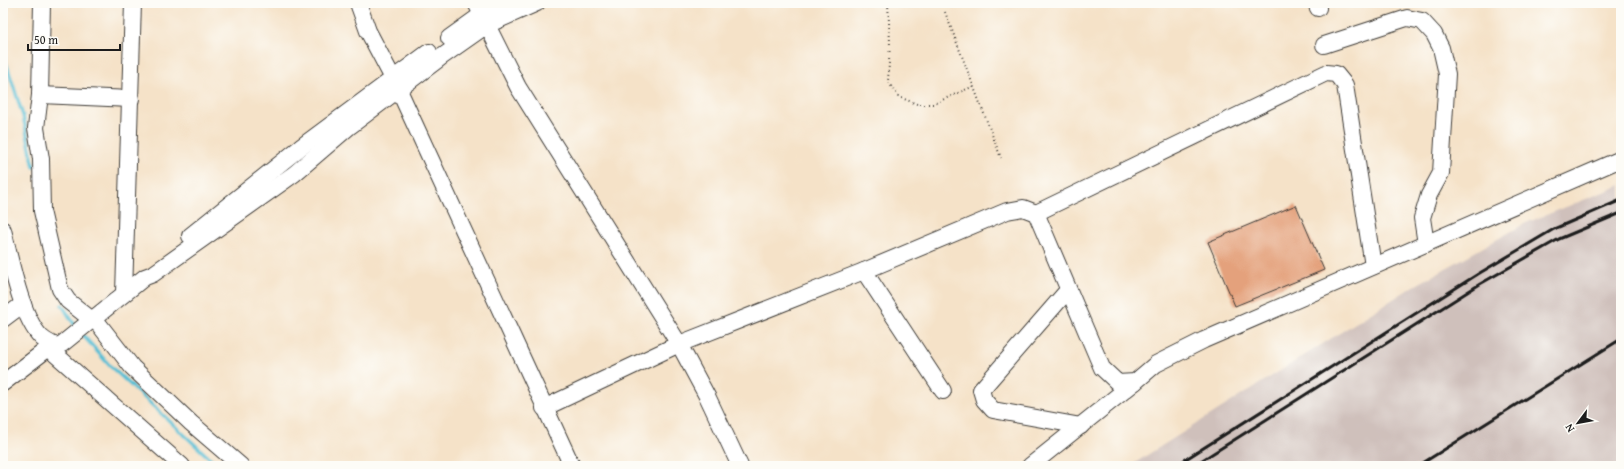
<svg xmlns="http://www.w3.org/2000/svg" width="1624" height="469" font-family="'Gentium Book Plus',serif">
	<rect width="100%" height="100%" fill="#fdfcf7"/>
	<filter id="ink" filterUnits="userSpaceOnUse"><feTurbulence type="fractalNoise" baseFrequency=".025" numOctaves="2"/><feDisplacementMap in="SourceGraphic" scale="8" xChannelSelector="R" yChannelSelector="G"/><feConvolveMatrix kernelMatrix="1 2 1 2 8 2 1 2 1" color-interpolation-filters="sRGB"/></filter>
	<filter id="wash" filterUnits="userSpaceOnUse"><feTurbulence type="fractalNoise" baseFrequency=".012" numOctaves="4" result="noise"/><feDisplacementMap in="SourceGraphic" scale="16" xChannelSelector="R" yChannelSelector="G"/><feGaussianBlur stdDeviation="0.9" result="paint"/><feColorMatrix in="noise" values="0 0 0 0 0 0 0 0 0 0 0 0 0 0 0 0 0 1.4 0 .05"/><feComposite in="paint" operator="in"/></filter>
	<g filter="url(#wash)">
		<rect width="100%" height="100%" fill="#f5e2c8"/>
		<!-- industrial -->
		<path fill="#cfc0bb" d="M1621 185V466H1130L1409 289 1526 223Z"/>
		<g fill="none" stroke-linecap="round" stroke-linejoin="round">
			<!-- stream -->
			<g stroke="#58bfd5" stroke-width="3.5">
				<path d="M3 53 23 116 34 167"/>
				<path d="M62 305 76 327"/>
				<path d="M81 333 110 366 205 454 220 466"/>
			</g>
		</g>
		<g id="blocks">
			<!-- building -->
			<path fill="#e4a17c" d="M1296 205 1324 270 1235 306 1208 242Z"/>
		</g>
	</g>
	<g filter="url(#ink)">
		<use href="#blocks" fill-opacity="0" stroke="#3d3a36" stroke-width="1"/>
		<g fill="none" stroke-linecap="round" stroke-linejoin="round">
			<defs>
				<g id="minor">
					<path d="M42 3 40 95 36 128 41 159 42 211 60 289 68 301 92 320"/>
					<path d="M358 3 368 31 398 88 572 466"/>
					<path d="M476 3 518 87 679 344 708 398 740 466"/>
					<path d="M1316 3 1318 8"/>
					<path d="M449 38 481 15 505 3"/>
					<path d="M1324 45 1407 18 1422 21 1434 34 1441 48 1447 74 1441 173 1429 195 1422 218 1426 244"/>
					<path d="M40 95 131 99"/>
					<path d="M1036 213 1326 73 1336 74 1345 85 1373 266"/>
					<path d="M3 230C10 258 21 317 41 337 45 341 52 344 57 347"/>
					<path d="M190 236 301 147 429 52"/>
					<path d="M864 271 943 391"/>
					<path d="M1068 290 981 390 984 400 993 410 1081 426"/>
					<path d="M124 293 133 3"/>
					<path d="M94 318 132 367 191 423 241 466"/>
					<path d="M3 319 23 304"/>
					<path d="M55 354 182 466"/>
					<path d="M3 383 46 350 62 344 145 277 153 274 294 174 350 126 440 58 487 25 537 3"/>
					<path d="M544 408 679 344 864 271 1007 211 1023 208 1036 213 1102 368 1118 383 1135 382 1156 364 1204 340 1621 159"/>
					<path d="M1030 466 1135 382"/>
				</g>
			</defs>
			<!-- minor casing -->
			<use href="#minor" stroke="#3d3a36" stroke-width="18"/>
			<!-- path -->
			<g stroke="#3d3a36" stroke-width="2" stroke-dasharray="1 3" stroke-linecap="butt">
				<path d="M888 3 890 42 888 82 899 97 917 104H933L974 86"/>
				<path d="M945 12 1001 158"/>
			</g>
			<!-- minor -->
			<use href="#minor" stroke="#fff" stroke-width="16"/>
			<!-- rail -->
			<g stroke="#1c1c1c" stroke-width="3">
				<path d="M1175 466 1478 274 1554 229 1621 200"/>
				<path d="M1193 466 1480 284 1559 239 1621 213"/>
				<path d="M1418 466 1621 339"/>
			</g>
		</g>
	</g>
	<!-- margin -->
	<rect width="1624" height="469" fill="none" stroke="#fdfcf7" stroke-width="16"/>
	<!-- north arrow -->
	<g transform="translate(1578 423) rotate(238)" stroke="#fdfcf7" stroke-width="3" paint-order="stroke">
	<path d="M0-3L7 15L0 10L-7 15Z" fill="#1c1c1c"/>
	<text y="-6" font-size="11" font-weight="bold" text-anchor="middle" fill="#1c1c1c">N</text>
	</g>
	<!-- scale -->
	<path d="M28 44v6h92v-6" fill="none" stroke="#1c1c1c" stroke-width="2"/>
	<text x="34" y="44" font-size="12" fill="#1c1c1c" stroke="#fdfcf7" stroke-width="3" paint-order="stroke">50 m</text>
</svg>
